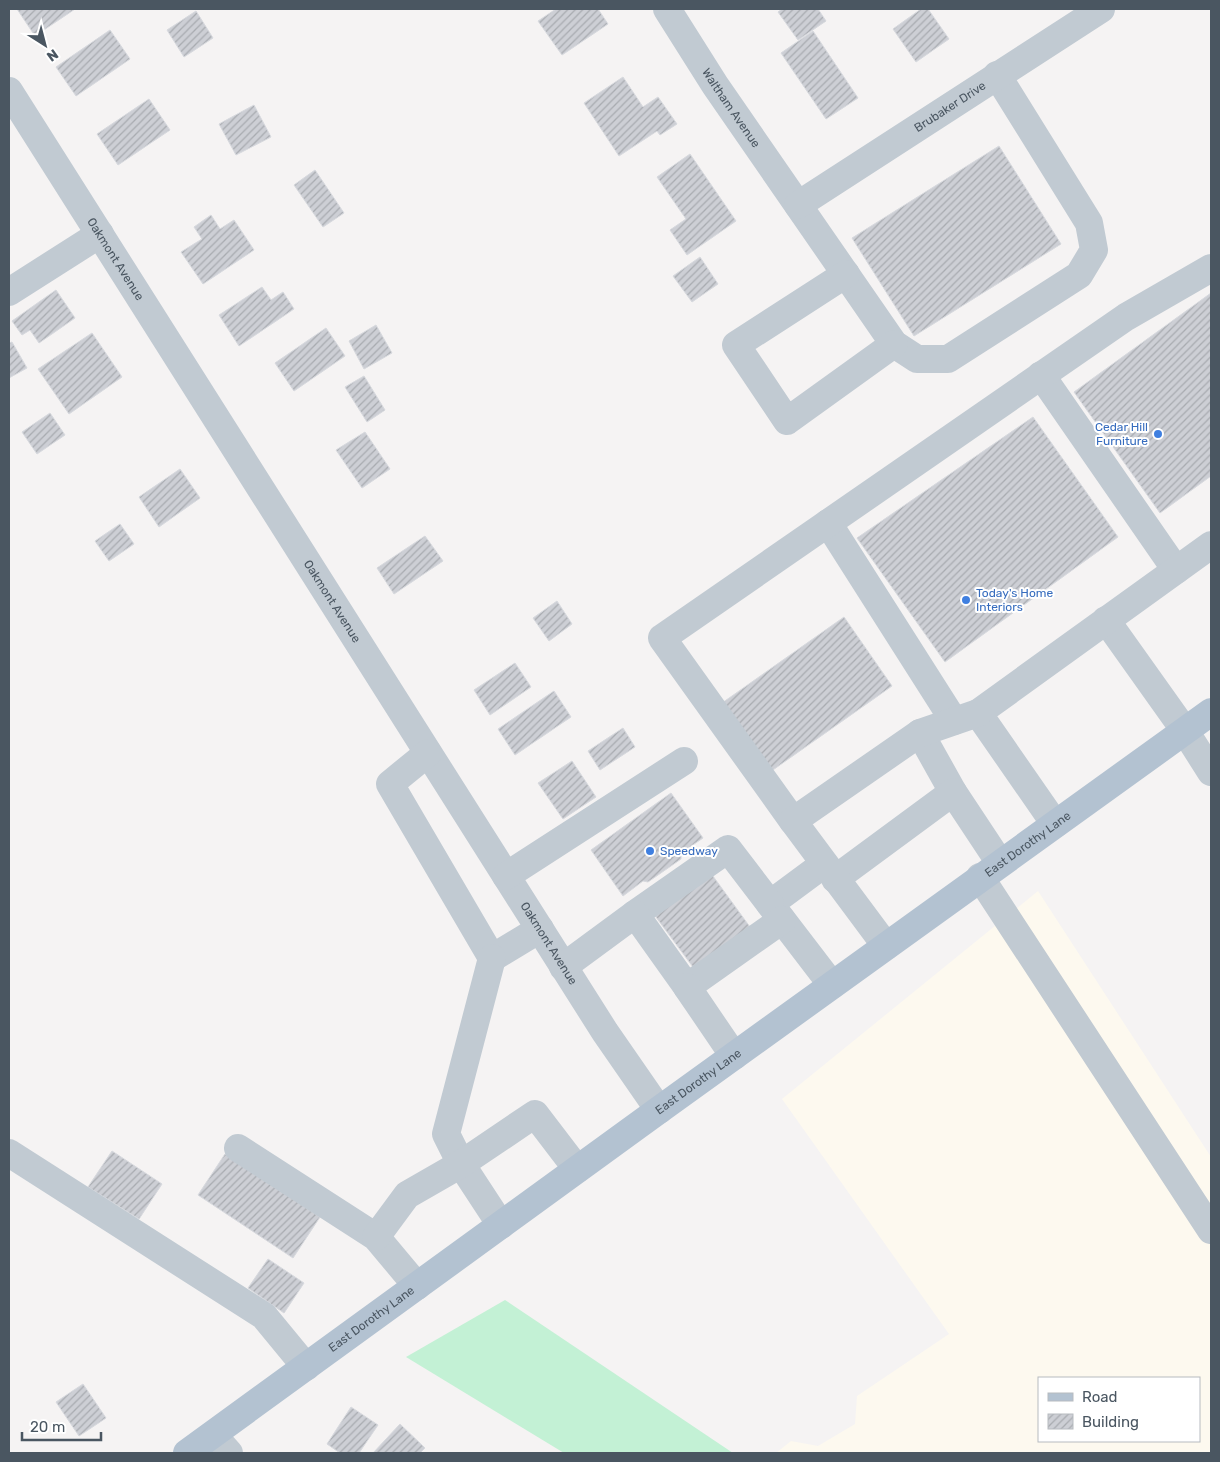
<svg xmlns="http://www.w3.org/2000/svg" width="1220" height="1462" font-family="Rubik,sans-serif">
	<defs>
		<pattern id="building-hatch" width="6" height="6" patternUnits="userSpaceOnUse" patternTransform="scale(1.25)"><rect width="6" height="6" fill="#cdcfd5"/><path d="M-1 1l2-2M0 6l6-6M5 7l2-2" fill="none" stroke="#a8abb0"/></pattern>
	</defs>
	<rect width="100%" height="100%" fill="#f5f3f3"/>
	<!-- commercial -->
	<path fill="#fdf9ef" fill-rule="evenodd" d="M1038 891 1211 1157V1453H776L791 1441 818 1446 855 1424 857 1396 949 1334 782 1099ZM1039 1378H1199V1441H1039Z"/>
	<!-- grass -->
	<path fill="#c3f1d5" d="M505 1300 733 1453H564L406 1357Z"/>
	<!-- building -->
	<g fill="url(#building-hatch)" stroke="#d7d9de">
		<path d="M17 9H75L35 36Z"/>
		<path d="M556 9H598L608 24 562 55 538 21Z"/>
		<path d="M782 9H818L826 21 798 40 778 12Z"/>
		<path d="M921 9H928L949 39 916 62 893 29Z"/>
		<path d="M196 11 213 38 184 57 167 30Z"/>
		<path d="M110 30 130 59 76 96 56 67Z"/>
		<path d="M813 31 858 98 826 119 781 53Z"/>
		<path d="M623 77 643 107 658 97 677 124 660 135 657 131 619 156 584 103Z"/>
		<path d="M149 99 170 130 118 165 97 134Z"/>
		<path d="M254 105 271 137 236 155 219 124Z"/>
		<path d="M999 146 1061 244 914 336 852 238Z"/>
		<path d="M690 154 736 221 687 255 670 230 686 219 657 177Z"/>
		<path d="M315 170 344 213 323 227 294 185Z"/>
		<path d="M211 215 220 229 234 220 254 250 203 284 181 252 202 239 194 227Z"/>
		<path d="M700 257 718 284 692 302 673 276Z"/>
		<path d="M262 287 271 300 283 292 294 309 239 346 219 315Z"/>
		<path d="M56 290 75 318 39 343 30 330 22 335 12 321Z"/>
		<path d="M1211 293V476L1160 513 1074 392Z"/>
		<path d="M376 325 392 353 364 369 349 341Z"/>
		<path d="M326 328 345 356 294 391 275 363Z"/>
		<path d="M92 333 122 377 69 414 38 369Z"/>
		<path d="M12 342 27 368 9 378V343Z"/>
		<path d="M364 376 385 410 367 422 345 387Z"/>
		<path d="M50 413 65 435 37 454 22 432Z"/>
		<path d="M1033 417 1118 537 945 662 857 538Z"/>
		<path d="M365 432 390 469 362 488 336 450Z"/>
		<path d="M180 469 200 498 159 527 139 497Z"/>
		<path d="M120 524 134 544 109 561 95 541Z"/>
		<path d="M425 536 443 561 394 594 377 568Z"/>
		<path d="M557 601 572 624 549 641 533 618Z"/>
		<path d="M844 617 892 686 770 772 722 703Z"/>
		<path d="M515 663 531 687 490 715 474 690Z"/>
		<path d="M554 691 571 717 515 755 498 729Z"/>
		<path d="M623 728 635 747 600 770 588 751Z"/>
		<path d="M572 761 596 797 563 819 538 783Z"/>
		<path d="M671 793 703 838 681 853V859L648 882 643 881 623 896 591 850Z"/>
		<path d="M710 872 750 927 693 967 653 913Z"/>
		<path d="M112 1151 162 1184 139 1219 88 1187Z"/>
		<path d="M225 1154 320 1217 293 1258 198 1195Z"/>
		<path d="M268 1259 304 1283 284 1313 248 1288Z"/>
		<path d="M83 1384 106 1418 79 1436 56 1402Z"/>
		<path d="M351 1407 378 1425 359 1453H340L327 1444Z"/>
		<path d="M400 1424 425 1448 420 1453H373Z"/>
	</g>
	<g fill="none" stroke-linecap="round" stroke-linejoin="round">
		<!-- minor -->
		<g stroke="#c1cad2" stroke-width="28">
			<path id="s1" d="M667 9 715 85 894 344 917 359H948L1079 275 1094 250 1089 223 997 75"/>
			<path id="s2" d="M9 91 605 1032 659 1110"/>
			<path id="s3" d="M798 205 1101 9"/>
			<path d="M846 274 736 345 787 421 894 344"/>
			<path d="M9 292 100 234"/>
			<path d="M1041 375 1176 570"/>
			<path d="M828 523 954 721"/>
			<path d="M1106 620 1185 731 1211 772"/>
			<path d="M920 733 953 792"/>
			<path d="M428 753 390 784 492 958 540 929"/>
			<path d="M793 821 662 638 1126 317 1211 268"/>
			<path d="M1055 824 978 713 1211 545"/>
			<path d="M824 864 770 904 832 985"/>
			<path d="M506 876 684 761"/>
			<path d="M980 877 1211 1230"/>
			<path d="M835 879 953 792 1000 863"/>
			<path d="M635 914 728 849 770 904"/>
			<path d="M886 946 793 821 920 733 978 713"/>
			<path d="M492 958 446 1134 461 1164 501 1225"/>
			<path d="M563 967 635 914 687 987 782 920"/>
			<path d="M687 987 734 1056"/>
			<path d="M238 1148 376 1237 417 1286"/>
			<path d="M9 1153 264 1316 306 1367"/>
			<path d="M376 1237 407 1195 461 1164 535 1114 577 1169"/>
			<path d="M213 1435 229 1453"/>
		</g>
		<!-- major -->
		<path stroke="#b3c2d1" stroke-width="28" id="s4" d="M187 1453 659 1110 1211 712"/>
	</g>
	<!-- markers -->
	<g fill="#3f7fe0" stroke="#fff" stroke-width="2">
		<circle cx="1158" cy="434" r="5"/>
		<circle cx="966" cy="600" r="5"/>
		<circle cx="650" cy="851" r="5"/>
	</g>
	<g text-anchor="middle" stroke-width="4" stroke-linejoin="round" paint-order="stroke">
		<!-- street labels -->
		<g font-size="12" fill="#4a5661" stroke="#fff">
			<text dy="4" stroke="none"><textPath href="#s3" startOffset="181">Brubaker Drive</textPath></text>
			<text dy="4" stroke="none"><textPath href="#s1" startOffset="118">Waltham Avenue</textPath></text>
			<text dy="4" stroke="none"><textPath href="#s2" startOffset="199">Oakmont Avenue</textPath></text>
			<text dy="4" stroke="none"><textPath href="#s2" startOffset="604">Oakmont Avenue</textPath></text>
			<text dy="4" stroke="none"><textPath href="#s4" startOffset="1038">East Dorothy Lane</textPath></text>
			<text dy="4" stroke="none"><textPath href="#s2" startOffset="1009">Oakmont Avenue</textPath></text>
			<text dy="4" stroke="none"><textPath href="#s4" startOffset="632">East Dorothy Lane</textPath></text>
			<text dy="4" stroke="none"><textPath href="#s4" startOffset="228">East Dorothy Lane</textPath></text>
		</g>
		<!-- shop labels -->
		<g font-size="12" fill="#366cbe" stroke="#fff" text-anchor="start">
			<text x="1148" y="431" text-anchor="end">Cedar Hill<tspan x="1148" dy="14">Furniture</tspan></text>
			<text x="976" y="597">Today's Home<tspan x="976" dy="14">Interiors</tspan></text>
			<text x="660" y="855">Speedway</text>
		</g>
	</g>
	<!-- border -->
	<rect width="1220" height="1462" fill="none" stroke="#4a5661" stroke-width="20"/>
	<!-- legend -->
	<rect x="1038" y="1377" width="162" height="65" fill="#ffffff" stroke="#b7bbc0"/>
	<rect x="1048" y="1393" width="25" height="8" fill="#b3c2d1" stroke="#b7bbc0"/>
	<text x="1082" y="1402" font-size="15" fill="#4a5661">Road</text>
	<rect x="1048" y="1414" width="25" height="15" fill="url(#building-hatch)" stroke="#b7bbc0"/>
	<text x="1082" y="1427" font-size="15" fill="#4a5661">Building</text>
	<!-- north arrow -->
	<g transform="translate(45 45) rotate(144)" stroke="#ffffff" stroke-width="4" paint-order="stroke">
	<path d="M0-4L9 19L0 12L-9 19Z" fill="#4a5661"/>
	<text y="-8" font-size="14" font-weight="bold" text-anchor="middle" fill="#4a5661">N</text>
	</g>
	<!-- scale -->
	<path d="M22 1432v8h79v-8" fill="none" stroke="#4a5661" stroke-width="2.5"/>
	<text x="30" y="1432" font-size="15" fill="#4a5661" stroke="#ffffff" stroke-width="4" paint-order="stroke">20 m</text>
</svg>
